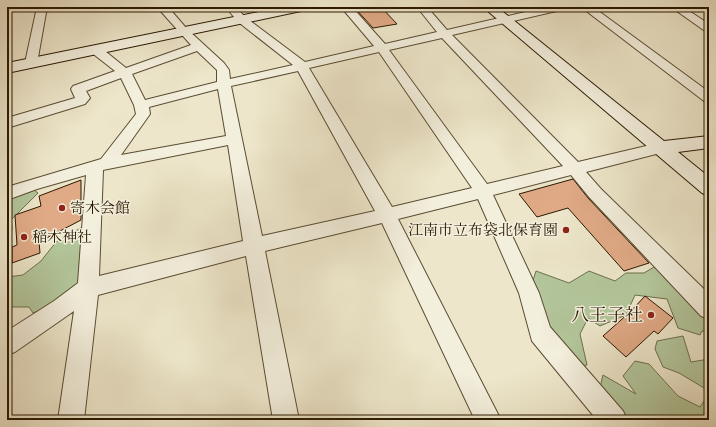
<svg xmlns="http://www.w3.org/2000/svg" width="716" height="427" font-family="'IM FELL French Canon','Noto Serif JP',serif">
	<rect width="100%" height="100%" fill="#ede6ca"/>
	<filter id="stains"><feTurbulence type="fractalNoise" baseFrequency=".005" numOctaves="4"/><feColorMatrix values="0 0 0 0 .2 0 0 0 0 .09 0 0 0 0 .02 0 0 0 .5 -.17"/></filter>
	<radialGradient id="worn" r=".72"><stop offset=".6" stop-color="#630" stop-opacity="0"/><stop offset="1" stop-color="#630" stop-opacity=".3"/></radialGradient>
	<!-- green -->
	<g fill="#b3c69b" stroke="#6e6f4e">
		<path d="M33 189 38 193 11 220 12 228 10 243 7 244V196Z"/>
		<path d="M86 225 84 284 55 304 33 313 29 307H7V277L23 275 41 261 56 242Z"/>
		<path d="M657 257 709 295V332L702 331 700 335 678 328 667 299 635 295 626 315 600 326 588 318 580 334 587 365 573 367 529 293 536 271 569 283 589 271 615 281 626 273H644L654 267Z"/>
		<path d="M683 336 691 362 709 359V391L679 373 663 367 655 349 657 341Z"/>
		<path d="M635 361 649 364 678 396 700 407 709 394V420H619L599 392 603 375 636 394 623 376Z"/>
	</g>
	<!-- building -->
	<g fill="#e0aa86" stroke="#2a1801">
		<path d="M354 7H381L397 24 373 28Z"/>
		<path d="M573 179 588 198 649 263 624 271 568 208 537 217 519 194Z"/>
		<path d="M81 180V220L39 242 40 253 12 263V247L17 245 15 215 41 206 39 196Z"/>
		<path d="M645 296 673 318 658 334 654 331 626 357 603 336 630 312Z"/>
	</g>
	<g fill="none" stroke-linecap="round" stroke-linejoin="round">
		<defs>
			<g id="street">
				<path d="M37 7H47L37 63 35 66H27L25 63Z"/>
				<path d="M157 7H168L187 29 224 63 229 70 230 79 293 65 237 21 226 7H236L245 17 305 62 374 46 341 7H352L385 44 437 32 417 7H427L447 30 547 7H566L561 10 452 35 578 162 659 143 664 144 667 148 664 152 586 172 601 189 709 294V319L701 316 589 197 571 175 493 195 539 293 550 327 623 411 627 420H597L532 341 519 293 478 199 398 219 501 420H475L382 223 265 251 299 420H273L246 256 98 295 84 420H58L74 311 15 352 7 355V331L54 301 78 283 86 175 37 189 7 200V187L101 159 136 114 134 105 121 78 86 91 90 98 85 104 7 128V118L75 98 71 89 73 86 115 71 92 53 90 50 92 47H100L126 68 191 45ZM442 38 563 166 487 184 389 50ZM197 51 217 70V82L145 100 132 74ZM379 52 472 188 392 207 309 68ZM298 71 375 211 262 236 231 86ZM218 89 226 136 121 155 150 114 149 107ZM228 145 243 241 99 276 103 170Z"/>
				<path d="M581 7H593L709 92V102L704 101Z"/>
				<path d="M671 7H683L709 24V32L705 31Z"/>
			</g>
			<g id="secondary">
				<path d="M283 7H307L305 10 301 11 7 73V63Z"/>
				<path d="M483 7H497L664 141 709 136V148L678 152 709 177V196L702 193Z"/>
			</g>
		</defs>
		<!-- street casing -->
		<use href="#street" stroke="#5b4c33" stroke-width="2"/>
		<!-- secondary casing -->
		<use href="#secondary" stroke="#2a1801" stroke-width="2"/>
		<!-- street -->
		<use href="#street" fill="#f3efdd" fill-rule="evenodd"/>
		<!-- secondary -->
		<use href="#secondary" fill="#f3efdd" fill-rule="evenodd"/>
	</g>
	<!-- markers -->
	<g fill="#8f2418" stroke="#f3efdd" stroke-width="1.5">
		<circle cx="62" cy="208" r="4"/>
		<circle cx="566" cy="230" r="4"/>
		<circle cx="24" cy="237" r="4"/>
		<circle cx="651" cy="315" r="4"/>
	</g>
	<g text-anchor="middle" stroke-width="3" stroke-linejoin="round" paint-order="stroke">
		<!-- poi labels -->
		<g font-size="15" fill="#2a1801" stroke="#f3efdd" text-anchor="start">
			<text x="70" y="213">寄木会館</text>
			<text x="558" y="235" text-anchor="end">江南市立布袋北保育園</text>
			<text x="32" y="242">稲木神社</text>
		</g>
		<!-- near-poi labels -->
		<g font-size="18" fill="#2a1801" stroke="#f3efdd" text-anchor="end">
			<text x="643" y="321">八王子社</text>
		</g>
	</g>
	<!-- margin -->
	<rect width="716" height="427" fill="none" stroke="#ede6ca" stroke-width="24"/>
	<rect x="8" y="8" width="700" height="411" fill="none" stroke="#2a1801" stroke-width="2"/>
	<rect x="12" y="12" width="692" height="403" fill="none" stroke="#2a1801"/>
	<rect width="100%" height="100%" filter="url(#stains)"/>
	<rect width="100%" height="100%" fill="url(#worn)"/>
</svg>
